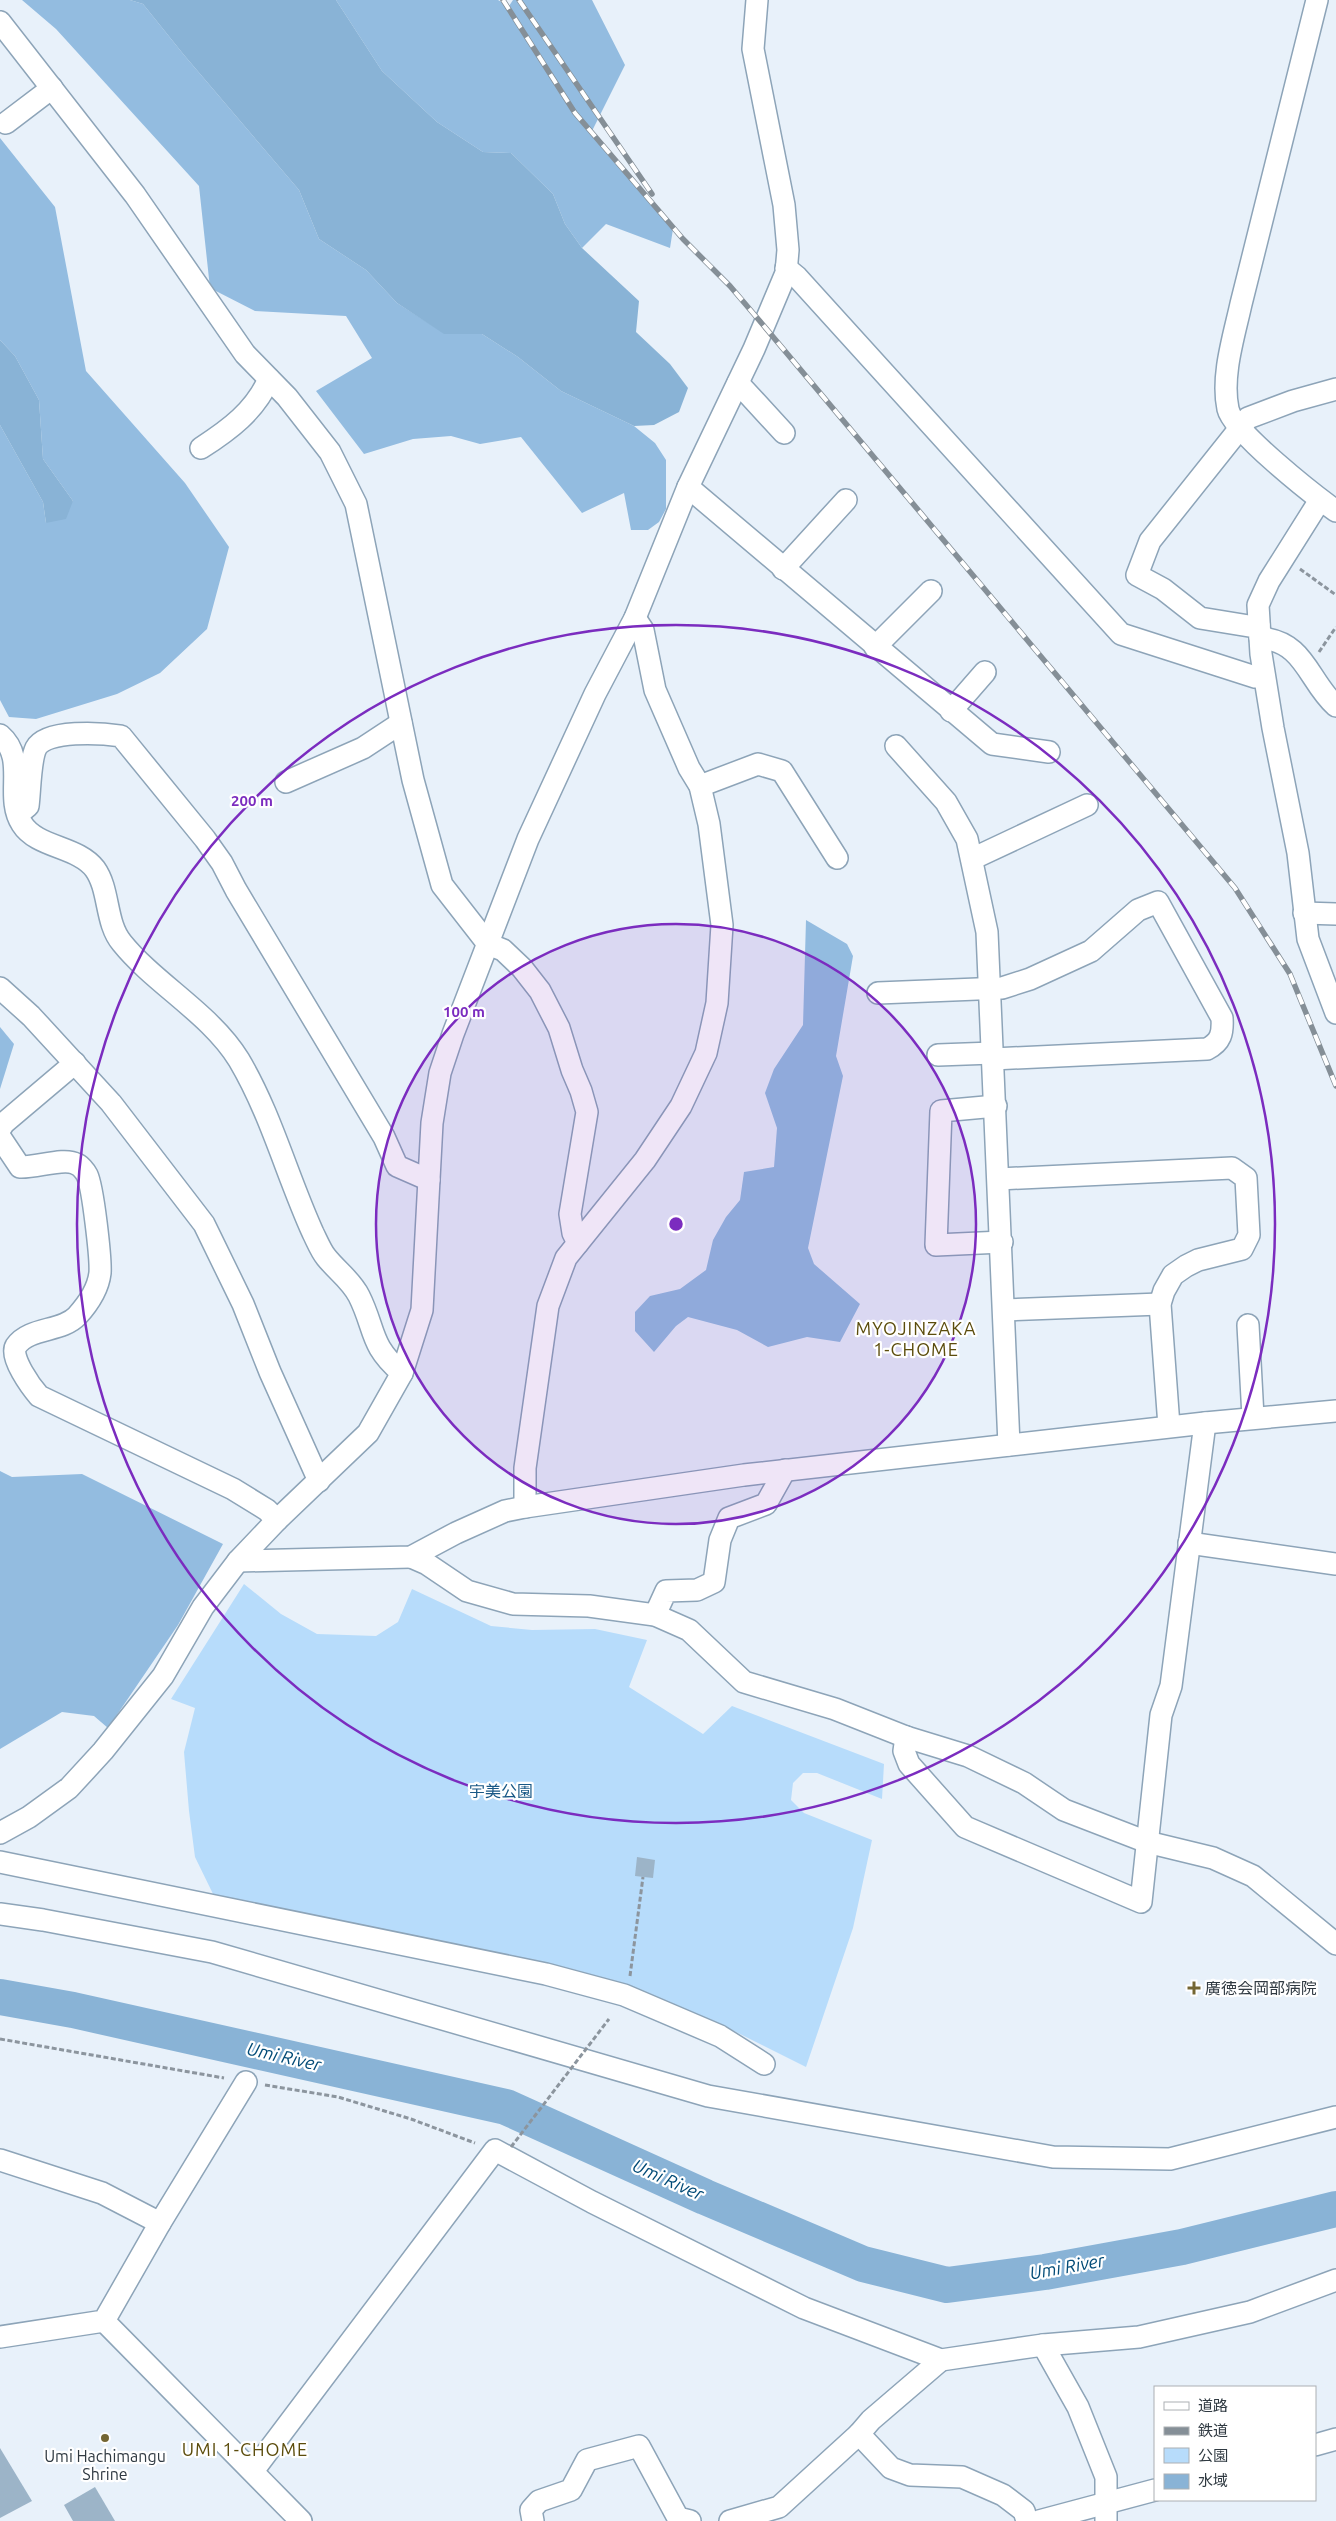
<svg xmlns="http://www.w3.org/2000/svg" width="1336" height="2521" font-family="Ubuntu,'Noto Sans JP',sans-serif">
	<rect width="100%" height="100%" fill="#e8f1fa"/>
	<!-- green -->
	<path fill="#b7dcfb" d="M244 1584 281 1614 317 1634 376 1636 398 1622 412 1589 491 1626 532 1630 595 1629 647 1640 629 1687 703 1734 732 1706 884 1764 882 1799 817 1773H803L793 1783 791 1800 804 1813 872 1840 853 1928 806 2067 728 2028 627 1987 214 1896 195 1857 189 1811 184 1752 195 1708 171 1699Z"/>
	<!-- forest -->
	<g fill="#93bce0">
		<path d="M22 0H130L143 4 184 55 299 190 319 239 366 270 397 303 444 333 482 334 518 357 561 391 634 426 655 443 666 460V509L659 522 648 530H631L624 493 582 513 521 437 480 444 451 436 413 439 364 454 316 391 372 358 346 316 255 311 210 288 199 186 56 29Z"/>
		<path d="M336 0H498L509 6 513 0H592L625 65 591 133 673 229 670 248 606 224 582 248 565 224 553 194 511 153 483 152 437 122 382 71Z"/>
		<path d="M0 138 55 207 86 371 185 483 229 547 207 629 160 673 117 694 36 719 9 717 0 700V425L43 502 46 523 73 501 43 459 39 400 15 356 0 340Z"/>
		<path d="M806 920 847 944 853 956 836 1056 843 1076 808 1248 814 1264 860 1304 840 1342 807 1337 768 1347 737 1330 688 1317 676 1326 654 1352 635 1331V1312L650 1296 680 1289 706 1270 713 1240 726 1217 740 1200 744 1172 774 1167 777 1128 765 1093 774 1069 803 1025Z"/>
		<path d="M0 1027 14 1044 0 1089Z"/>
		<path d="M0 1471 12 1477 82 1474 223 1544 178 1625 108 1728 94 1716 62 1712 0 1749Z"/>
	</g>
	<!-- water -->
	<g fill="#89b3d6">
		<path d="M130 0H336L382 71 437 122 483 152 511 153 553 194 565 224 582 248 639 301 636 332 670 364 688 388 679 412 654 425 634 426 561 391 518 357 482 334H444L397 303 366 270 319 239 299 190 184 55 143 4Z"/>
		<path d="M0 340 15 356 39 400 43 459 73 501 66 519 46 523 43 502 0 425Z"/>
	</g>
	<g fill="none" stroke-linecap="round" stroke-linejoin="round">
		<!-- river -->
		<path stroke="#89b3d6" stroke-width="36" d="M0 1997 73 2010 506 2107 705 2197 863 2264 947 2285 1045 2272 1182 2247 1336 2209"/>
	</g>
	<!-- building -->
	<g fill="#9cb4c8">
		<path d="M637 1857 655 1860 653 1878 635 1876Z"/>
		<path d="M0 2448 32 2501 0 2518Z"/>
		<path d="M95 2487 115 2521H73L64 2505Z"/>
	</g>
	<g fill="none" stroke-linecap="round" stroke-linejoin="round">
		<defs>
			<g id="minor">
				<path d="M1317 0 1241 304C1234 336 1221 376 1228 409 1233 432 1315 496 1336 511"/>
				<path d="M0 22 135 195 245 354 287 397 330 452 356 504 413 780 442 885 488 944 503 950 522 968 540 991 559 1028 572 1070 581 1091 587 1112 570 1214 573 1233 578 1243"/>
				<path d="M6 123 52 88"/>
				<path d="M786 268 797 277 1121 634 1255 677 1264 676"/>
				<path d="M738 383 784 433"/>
				<path d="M201 448C229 430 255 411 269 379"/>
				<path d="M688 487 992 744 1049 752"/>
				<path d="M1320 500 1269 581 1258 605 1261 654 1273 728 1298 853 1308 939 1336 1013"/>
				<path d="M783 569 846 500"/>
				<path d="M1259 625 1249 626 1200 618 1163 589 1137 575 1150 541 1248 418 1293 401 1336 389"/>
				<path d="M1260 638C1305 641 1308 681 1336 706"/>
				<path d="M875 647 931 591"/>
				<path d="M951 711 985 672"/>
				<path d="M0 735C28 759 4 796 22 824 37 848 78 846 95 869 110 890 105 923 122 943 155 984 211 1014 239 1060 271 1114 287 1176 313 1233 317 1241 321 1251 326 1257 337 1271 351 1280 359 1296 376 1330 369 1345 402 1373"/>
				<path d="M896 746 946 802 967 839 987 932 1009 1445"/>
				<path d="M286 782 363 748 401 723"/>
				<path d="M700 786 758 764 782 771 837 858"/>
				<path d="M22 811 28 806C30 791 30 760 36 748 46 729 102 733 121 736L205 839 222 863 236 890 384 1137 397 1166 429 1180"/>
				<path d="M972 859 1087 805"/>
				<path d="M1304 913 1336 914"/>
				<path d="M0 988 31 1016 111 1103 204 1224 243 1304 270 1372 319 1481"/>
				<path d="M878 993 1002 988 1030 979 1091 951 1138 910 1158 902 1222 1018C1223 1033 1221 1042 1207 1049L993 1059"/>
				<path d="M938 1055 993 1053"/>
				<path d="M996 1106 941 1111 936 1245 1002 1242"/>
				<path d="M0 1129 4 1123 75 1063"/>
				<path d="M0 1137 20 1167C36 1168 64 1157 76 1164 80 1165 85 1171 87 1175 93 1187 101 1259 100 1273 98 1290 88 1304 77 1316 62 1332 29 1327 16 1346 9 1357 32 1388 39 1396L233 1489 267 1510 277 1520"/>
				<path d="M999 1179 1232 1168 1246 1178 1249 1235 1242 1249 1198 1260 1186 1266 1173 1275 1164 1291 1160 1304 1169 1426"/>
				<path d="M1004 1310 1160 1304"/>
				<path d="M1248 1325 1253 1417"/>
				<path d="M525 1507V1468L548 1306 566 1258 645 1160 681 1106 706 1053 717 1003 722 925 709 824 700 786 689 768 655 690 643 630 635 618"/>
				<path d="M1189 1543 1336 1564"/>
				<path d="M411 1557 427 1564 467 1591 513 1604 589 1606 655 1615 689 1630 744 1682 835 1709 906 1737 968 1756 1024 1783 1064 1810 1147 1842 1213 1858 1253 1876 1336 1944"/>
				<path d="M238 1561 411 1557 456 1533 505 1511 525 1507 744 1475 1205 1423 1336 1411"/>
				<path d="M655 1615 666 1591 697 1590 714 1582 720 1540 729 1518 766 1504 785 1470"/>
				<path d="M906 1737 904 1751 909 1764 965 1827 1141 1902 1161 1715 1171 1686 1205 1423"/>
				<path d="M0 1833 29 1817 69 1788 103 1751 163 1676 203 1607 238 1561 277 1520 368 1433 402 1373 422 1310 432 1123 440 1073 453 1034 528 839 595 694 635 618 688 487 754 349 786 273 788 250 784 205 753 49 757 0"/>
				<path d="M0 1862 546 1974 624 1995 720 2036 764 2064"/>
				<path d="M0 1914 43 1920 212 1952 708 2096 1053 2157 1170 2159 1336 2117"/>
				<path d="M0 2160 102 2193 160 2223 104 2321 0 2337"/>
				<path d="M160 2223 246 2082"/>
				<path d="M104 2321 301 2521"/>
				<path d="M1043 2345 1078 2407 1106 2477V2521"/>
				<path d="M859 2434 891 2468 910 2475 962 2477 1003 2495 1024 2511 1027 2521"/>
				<path d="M1315 2445 1336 2439"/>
				<path d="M253 2471 495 2150 592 2202 804 2308 941 2360 1043 2345 1139 2337 1250 2312 1336 2280"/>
				<path d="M533 2521 531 2510 539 2501 571 2490 587 2460 639 2446 678 2518 690 2521"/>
				<path d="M730 2521 779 2507 859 2434 871 2420 941 2360"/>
				<path d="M1039 2521 1155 2490"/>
			</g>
		</defs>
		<!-- minor casing -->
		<use href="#minor" stroke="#8da4b8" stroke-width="24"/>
		<!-- path -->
		<g stroke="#8c959e" stroke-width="3" stroke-dasharray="5 2.5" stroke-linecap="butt">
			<path d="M1300 569 1336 595"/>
			<path d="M1319 652 1336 627"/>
			<path d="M630 1976 643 1877"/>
			<path d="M0 2039 224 2078"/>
			<path d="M265 2085 338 2097 411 2119 475 2143"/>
		</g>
		<!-- minor -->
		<use href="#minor" stroke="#fff" stroke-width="21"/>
		<defs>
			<g id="rail">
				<path d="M503 0 575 113 683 239 730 286 764 326 1235 888 1290 974 1336 1086"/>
				<path d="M519 0 652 194"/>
			</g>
		</defs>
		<!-- rail casing -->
		<use href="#rail" stroke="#858f97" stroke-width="5.5"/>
		<!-- rail -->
		<use href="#rail" stroke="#fff" stroke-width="4" stroke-dasharray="11" stroke-linecap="butt"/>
		<!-- path-bridge -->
		<path stroke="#8c959e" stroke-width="3" stroke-dasharray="5 2.5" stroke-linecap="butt" d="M511 2147 609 2019"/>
	</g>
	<!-- distance rings -->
	<circle cx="676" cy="1224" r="300" fill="#7b2cbf" fill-opacity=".12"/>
	<g fill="none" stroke="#7b2cbf" stroke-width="2.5">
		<circle cx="676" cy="1224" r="300"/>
		<circle cx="676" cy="1224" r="599"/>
	</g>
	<!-- markers -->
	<g fill="#746633" stroke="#fff" stroke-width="2">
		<path d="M1191.5 1980.5h5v5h5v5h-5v5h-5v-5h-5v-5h5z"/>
		<circle cx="105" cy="2438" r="5"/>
	</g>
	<g text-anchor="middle" stroke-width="4.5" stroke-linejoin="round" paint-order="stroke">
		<!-- park labels -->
		<g font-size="16" fill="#185886" stroke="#fff">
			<text x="501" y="1797">宇美公園</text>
		</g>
		<!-- poi labels -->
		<g font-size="16" fill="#303a42" stroke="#fff" text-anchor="start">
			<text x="1205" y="1994">廣徳会岡部病院</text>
			<text x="105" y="2462" text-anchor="middle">Umi Hachimangu<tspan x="105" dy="18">Shrine</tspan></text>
		</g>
		<!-- neighbourhood labels -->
		<g font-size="18" letter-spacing="1" fill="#5b4c0c" stroke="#fff">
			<text x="916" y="1335">MYOJINZAKA<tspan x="916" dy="21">1-CHOME</tspan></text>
			<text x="245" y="2456">UMI 1-CHOME</text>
		</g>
		<!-- water labels -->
		<g font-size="18" font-style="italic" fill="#014a76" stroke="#fff">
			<text transform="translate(284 2057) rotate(13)" y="6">Umi River</text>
			<text transform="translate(668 2180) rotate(24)" y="6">Umi River</text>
			<text transform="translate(1067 2267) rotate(-10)" y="6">Umi River</text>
		</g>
	</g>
	<circle cx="676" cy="1224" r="8" fill="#7b2cbf" stroke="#fff" stroke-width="2.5"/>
	<g font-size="15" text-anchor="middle" font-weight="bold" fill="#7b2cbf" stroke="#fff" stroke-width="4.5" stroke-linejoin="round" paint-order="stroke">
		<text x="252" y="806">200 m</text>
		<text x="464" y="1017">100 m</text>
	</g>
	<!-- legend -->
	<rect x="1154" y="2386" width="162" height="115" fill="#ffffff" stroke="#acb0b3"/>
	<rect x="1164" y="2402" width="25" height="8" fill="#ffffff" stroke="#acb0b3"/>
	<text x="1198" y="2411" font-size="15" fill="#303a42">道路</text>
	<rect x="1164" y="2427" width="25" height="8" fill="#858f97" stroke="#acb0b3"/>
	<text x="1198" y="2436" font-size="15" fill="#303a42">鉄道</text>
	<rect x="1164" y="2448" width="25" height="15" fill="#b7dcfb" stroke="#acb0b3"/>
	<text x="1198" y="2461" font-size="15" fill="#303a42">公園</text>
	<rect x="1164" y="2474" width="25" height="15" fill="#89b3d6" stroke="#acb0b3"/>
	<text x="1198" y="2486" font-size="15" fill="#303a42">水域</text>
</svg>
